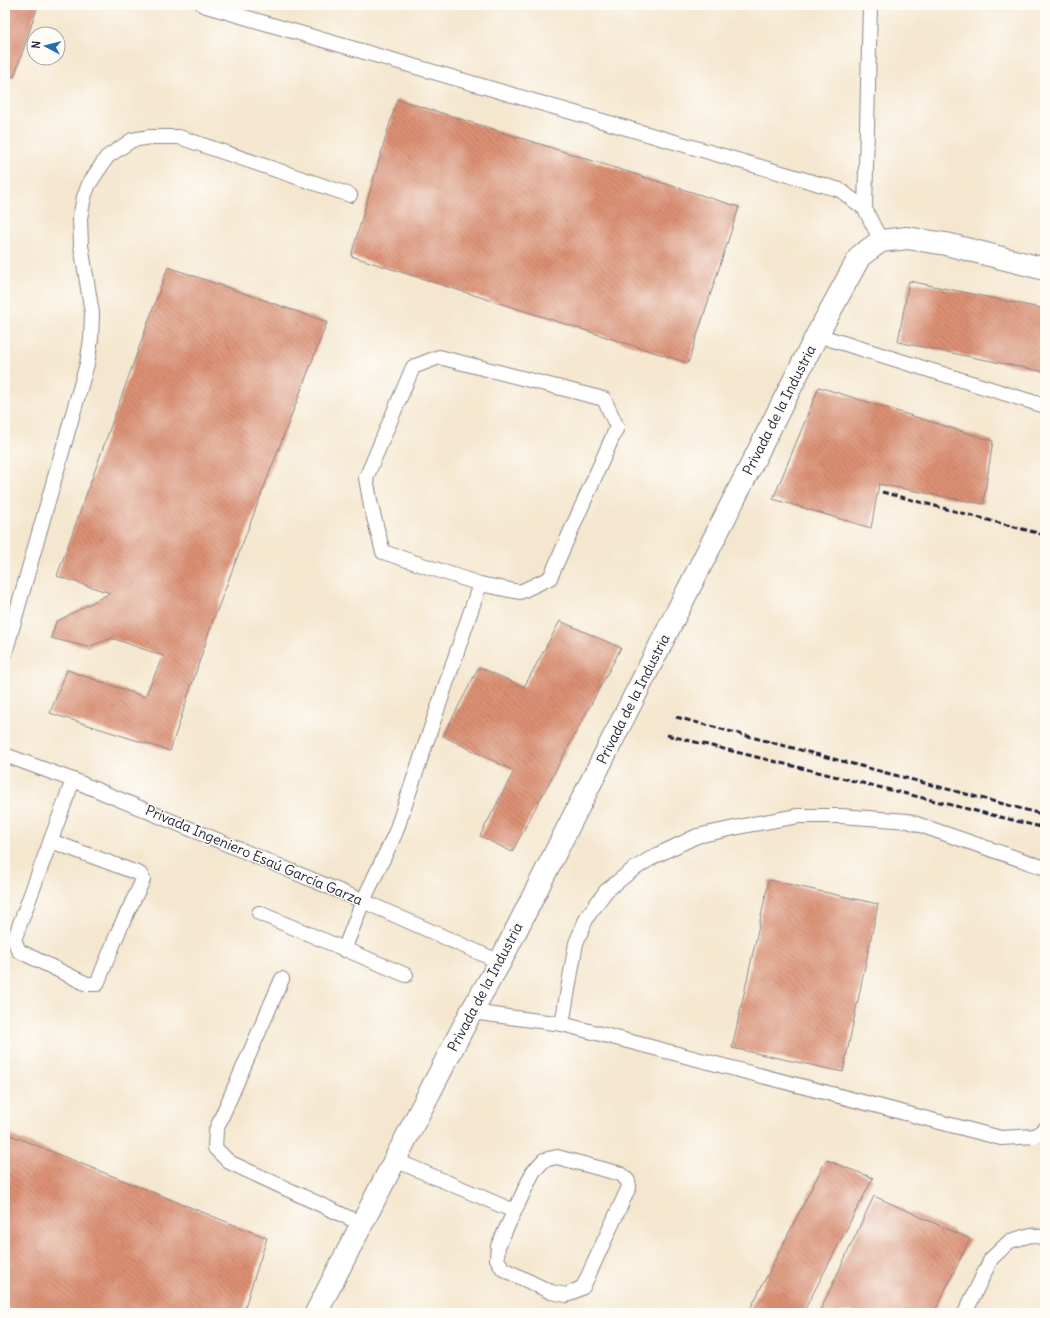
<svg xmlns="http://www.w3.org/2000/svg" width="1050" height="1318" font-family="Delius,sans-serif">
	<defs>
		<pattern id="building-back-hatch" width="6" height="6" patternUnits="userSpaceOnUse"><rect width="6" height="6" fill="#dc9073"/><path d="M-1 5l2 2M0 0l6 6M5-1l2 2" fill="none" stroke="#b27560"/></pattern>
	</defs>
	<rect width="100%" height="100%" fill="#fdfcf7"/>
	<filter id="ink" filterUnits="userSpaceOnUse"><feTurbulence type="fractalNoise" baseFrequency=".025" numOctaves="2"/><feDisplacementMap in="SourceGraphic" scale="8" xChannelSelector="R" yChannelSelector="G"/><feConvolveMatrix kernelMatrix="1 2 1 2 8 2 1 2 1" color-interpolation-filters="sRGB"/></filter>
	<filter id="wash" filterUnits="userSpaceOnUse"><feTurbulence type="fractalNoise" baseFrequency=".012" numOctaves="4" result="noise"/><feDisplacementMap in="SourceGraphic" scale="16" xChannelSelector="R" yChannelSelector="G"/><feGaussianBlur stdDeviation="0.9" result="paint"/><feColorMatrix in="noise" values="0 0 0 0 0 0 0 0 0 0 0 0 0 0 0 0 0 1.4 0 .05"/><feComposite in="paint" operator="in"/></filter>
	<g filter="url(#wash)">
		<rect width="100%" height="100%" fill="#f5e7cf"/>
		<g id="blocks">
			<!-- building -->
			<g fill="url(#building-back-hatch)">
				<path d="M5 5H38L14 77 5 74Z"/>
				<path d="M397 99 739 207 688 363 351 256Z"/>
				<path d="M168 267 327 322 211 626 170 751 50 713 67 670 145 697 163 656 112 638 88 647 51 638 56 622 110 593 57 576Z"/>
				<path d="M909 281 1045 309V372L898 342Z"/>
				<path d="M819 387 993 441 983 504 879 484 871 528 773 499Z"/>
				<path d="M560 621 621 648 512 852 480 836 514 771 443 736 479 667 524 687Z"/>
				<path d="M769 880 878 904 843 1072 732 1048Z"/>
				<path d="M5 1133 267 1238 243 1313H5Z"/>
				<path d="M826 1160 873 1178 803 1313H748Z"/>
				<path d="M874 1196 970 1239 934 1313H819Z"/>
			</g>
		</g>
	</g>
	<g filter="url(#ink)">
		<use href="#blocks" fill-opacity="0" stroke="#8c8485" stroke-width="1"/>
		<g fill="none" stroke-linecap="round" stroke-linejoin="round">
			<defs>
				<g id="service">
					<path d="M203 5 840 190 865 209 881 241"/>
					<path d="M865 209 870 5"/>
					<path d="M817 335 1045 406"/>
					<path d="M439 357 604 399 617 427 550 578 520 592 480 584 383 552 371 506 366 478 413 367Z"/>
					<path d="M5 653 87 364 91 339 92 313 81 245 80 218 84 197 89 184 107 157 132 140 150 137H179L350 195"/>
					<path d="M5 755 73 780 363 901 500 962"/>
					<path d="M51 841 140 874 143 880 119 930 97 984H87L19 951 14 940 73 780"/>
					<path d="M259 913 406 975"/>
					<path d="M344 950 363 901 395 834 480 584"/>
					<path d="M282 979 216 1130 215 1148 229 1162 362 1224"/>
					<path d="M471 1012 562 1024 1001 1138 1035 1136 1045 1129"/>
					<path d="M562 1024 576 943 587 917 606 891 631 871 653 857 697 836 753 824 798 816H841L908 821 1045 868"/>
					<path d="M557 1157 621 1174 628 1181 629 1187 583 1287 567 1295 551 1292 503 1269 497 1259 498 1246 533 1172 544 1160Z"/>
					<path d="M395 1160 514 1211"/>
					<path d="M965 1313 991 1259 1010 1241 1031 1235 1045 1238"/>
				</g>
				<path id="minor" d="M316 1313 471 1012 500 962 817 335 860 256 881 241 907 238 946 244 1045 269"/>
			</defs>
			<!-- service casing -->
			<use href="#service" stroke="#8c8485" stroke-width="16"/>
			<!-- minor casing -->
			<use href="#minor" stroke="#8c8485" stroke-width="24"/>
			<!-- service -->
			<use href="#service" stroke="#fff" stroke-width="14"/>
			<!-- minor -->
			<use href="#minor" stroke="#fff" stroke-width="22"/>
			<!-- rail -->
			<g stroke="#22223b" stroke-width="3" stroke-dasharray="6 3" stroke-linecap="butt">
				<path d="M882 492 1045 535"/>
				<path d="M676 717 1045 815"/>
				<path d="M667 735 1045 828"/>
			</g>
		</g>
	</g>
	<g text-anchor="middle" stroke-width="3" stroke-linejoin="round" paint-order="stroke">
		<!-- street labels -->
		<g font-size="14" fill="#22223b" stroke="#fdfcf7">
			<text transform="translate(779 410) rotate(-63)" y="5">Privada de la Industria</text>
			<text transform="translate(633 699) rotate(-63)" y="5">Privada de la Industria</text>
			<text transform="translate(254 855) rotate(23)" y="5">Privada Ingeniero Esaú García Garza</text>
			<text transform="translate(485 987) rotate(-62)" y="5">Privada de la Industria</text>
		</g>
	</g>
	<!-- margin -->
	<rect width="1050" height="1318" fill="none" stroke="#fdfcf7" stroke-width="20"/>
	<!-- north arrow -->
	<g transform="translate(46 46) rotate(277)"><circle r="19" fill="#fdfcf7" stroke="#a5a5ac"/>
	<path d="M0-3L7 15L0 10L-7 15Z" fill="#1f6fb2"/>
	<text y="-6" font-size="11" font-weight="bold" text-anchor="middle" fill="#22223b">N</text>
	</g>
</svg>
